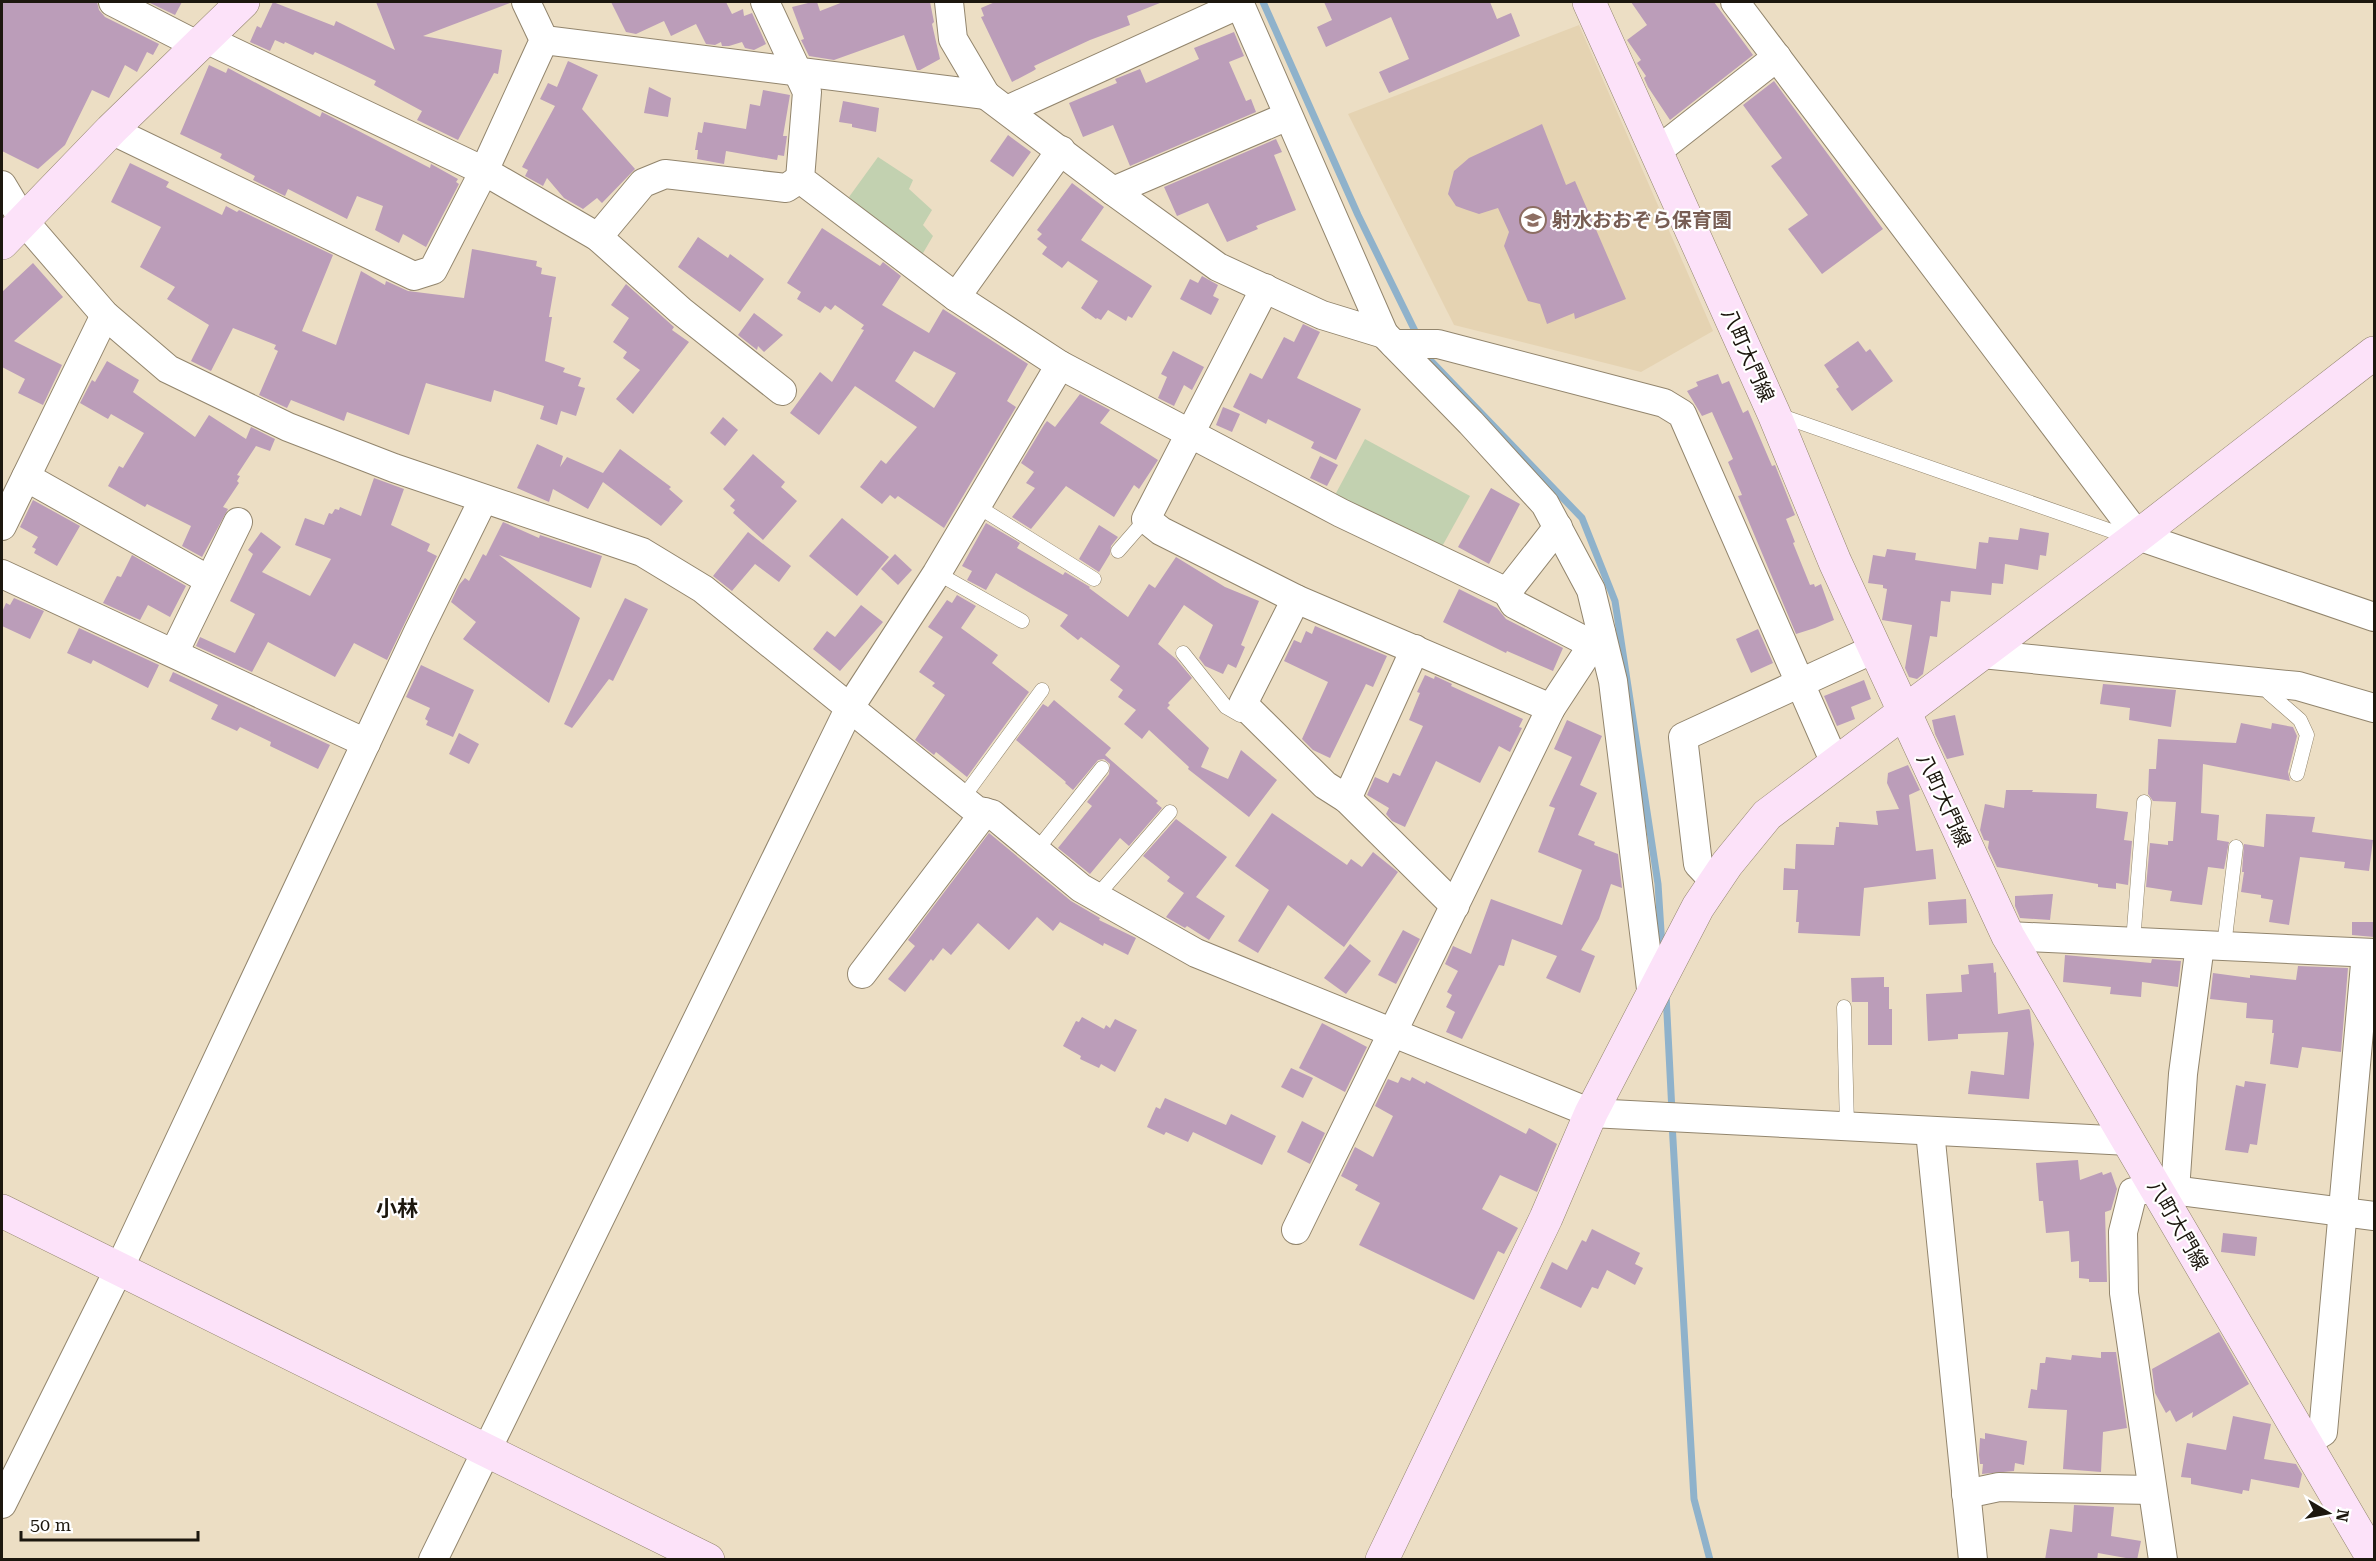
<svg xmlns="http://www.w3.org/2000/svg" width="2376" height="1561" font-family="'Roboto Serif','Noto Sans JP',serif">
	<rect width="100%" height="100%" fill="#ecdec4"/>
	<!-- built -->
	<path fill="#e5d3b2" d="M1579 25 1713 331 1641 372 1454 325 1348 114Z"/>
	<!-- green -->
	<g fill="#c2d1b0">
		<path d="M878 157 913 180 909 189 932 210 923 225 933 236 919 260 849 197Z"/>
		<path d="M1365 439 1470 496 1439 552 1335 495Z"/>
	</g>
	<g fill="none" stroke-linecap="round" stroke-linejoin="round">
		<!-- stream -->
		<g stroke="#8fb2cb" stroke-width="7">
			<path d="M1263 2 1358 215 1418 337"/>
			<path d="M1426 352 1430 360 1582 518 1615 601 1658 884 1662 947"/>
			<path d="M1666 994 1672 1112"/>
			<path d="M1672 1123 1694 1499 1710 1560"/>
		</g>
	</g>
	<!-- building -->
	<g fill="#bb9db9" fill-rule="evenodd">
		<path d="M2 2H97L99 10 105 17 159 44 153 55 147 52 137 72 125 65 109 98 92 90 65 145 38 169 2 151Z"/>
		<path d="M148 2H182L175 15Z"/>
		<path d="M273 2 334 26 336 21 395 50 376 2 510 3 423 36 502 50 498 74 494 73 458 140 417 120 422 111 374 85 376 81 343 65 315 52 313 55 285 42 284 44 275 40 270 51 250 42 257 26 261 28Z"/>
		<path d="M611 2H726L732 14 743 9 744 16 752 13 766 44 754 50 745 48 742 42 729 46H722L721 42 715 45 706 44 696 24 671 36 664 21 636 34 626 32Z"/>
		<path d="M812 2H817L820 11 843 2H930L934 22 932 24 940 59 920 70H917L904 35 834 60 809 56 801 40 804 39 792 7Z"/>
		<path d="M995 2H1160V3L1127 16 1130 25 1090 40 1034 66 1036 69 1033 71 1012 82 981 17 984 16 981 8Z"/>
		<path d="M1324 2H1490L1497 19 1511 13 1520 36 1389 93 1379 72 1409 59 1391 17 1326 47 1317 27 1332 20Z"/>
		<path d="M1631 2H1714L1753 55 1670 120 1648 87 1644 78 1646 76 1637 63 1641 60 1627 40 1647 25Z"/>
		<path d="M1234 32 1244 56 1229 62 1246 101 1251 99 1256 112 1130 166 1113 125 1083 137 1069 103 1117 83 1115 79 1140 69 1146 83 1199 59 1194 48Z"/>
		<path d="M568 61 598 75 582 109 635 169 602 203 597 198 583 209 564 198 547 178 543 186 525 176 528 170 522 167 555 106 540 99 548 83 557 87Z"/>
		<path d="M209 65 226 73 228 68 320 117 322 112 430 168 431 164 458 179 456 182 459 184 426 247 403 234 399 243 375 230 383 206 357 196 347 219 288 189 285 196 253 180 255 176 220 158 222 154 180 134Z"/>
		<path d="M1774 81 1883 229 1822 274 1788 229 1808 215 1771 166 1782 158 1743 105Z"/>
		<path d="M649 87 671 98 668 117 644 113Z"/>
		<path d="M763 90 790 95 783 136H787L784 156 778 155 777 160 726 151 724 164 697 159 698 150H695L698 132 702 133 704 122 746 129 750 104 760 106Z"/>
		<path d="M843 101 879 108 876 132 852 127V124L839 122Z"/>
		<path d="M1542 124 1566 185 1575 181 1626 299 1575 319 1574 313 1547 324 1540 304 1528 301 1504 246 1509 232 1498 208 1479 214 1467 210 1456 206 1448 194 1454 171 1469 158Z"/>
		<path d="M1008 135 1031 152 1013 177 990 161Z"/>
		<path d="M1276 139 1282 152 1274 155 1296 210 1256 226 1258 229 1227 242 1208 203 1177 216 1164 187Z"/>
		<path d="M130 163 169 182 166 187 222 215 226 206 237 212 239 210 333 255 302 331 336 345 361 271 385 285 386 281 408 291 464 298 472 249 537 261 536 266 542 268 541 274 556 277 549 317H552L545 361 565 368 563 372 581 378 578 386 585 388 576 416 561 411 557 425 540 419 544 406 494 390 491 402 426 383 409 435 347 412 344 421 291 400 287 408 259 395 278 351 274 349 276 345 233 328 211 371 191 361 209 325 167 299 175 287 140 267 161 227 111 202Z"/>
		<path d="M1072 183 1104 207 1081 240 1152 286 1132 318 1128 316 1126 321 1108 310 1101 320 1097 318 1096 319 1081 308 1098 281 1068 261 1062 268 1042 254 1047 247 1037 239 1042 234 1037 230Z"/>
		<path d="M822 228 880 266 883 262 901 276 882 305 929 333 943 309 1028 364 1007 401 1016 407 944 528 898 496 895 499 890 495 882 504 860 487 881 460 886 464 917 427 855 386 819 435 790 413 820 372 832 382 864 330 861 329 864 325 835 305 831 310 825 306 820 313 797 299 801 292 787 283ZM914 351 956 373 934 408 895 381Z"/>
		<path d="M698 237 728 258 730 254 764 279 740 312 678 267Z"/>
		<path d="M33 263 63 297 14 341 62 365 43 405 18 393 25 379 2 367V292Z"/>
		<path d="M1202 276 1218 285 1213 296 1219 299 1211 315 1180 299 1190 279 1198 283Z"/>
		<path d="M626 284 674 327 672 330 689 342 633 414 616 399 640 370 623 358 627 352 613 342 629 318 611 305Z"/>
		<path d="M754 313 783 335 764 352 758 346 757 350 738 335Z"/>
		<path d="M1303 324 1320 332 1297 378 1361 409 1336 460 1311 448 1314 442 1268 419 1266 424 1233 407 1250 373 1262 379 1284 337 1294 342Z"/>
		<path d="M1858 341 1866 352 1870 349 1893 381 1852 411 1836 389 1839 387 1824 365Z"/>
		<path d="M1173 351 1204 367 1192 390 1184 385 1174 406 1158 398 1167 377 1161 374Z"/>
		<path d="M107 361 139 380 133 392 195 437 209 415 246 439 251 427 275 439 270 451 256 446 237 475 240 476 237 481 239 483 223 507 228 509 202 557 182 546 191 526 147 504 145 507 108 486 119 466 123 468 144 433 111 414 108 419 80 403 92 380 95 382Z"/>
		<path d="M1718 374 1722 384 1729 381 1743 413 1748 410 1772 466 1775 465 1795 515 1786 519 1795 542 1793 543 1810 585 1814 584 1815 587 1821 584 1834 620 1815 628 1796 634 1738 496 1742 495 1728 462 1733 459 1712 412 1702 416 1687 391 1698 386 1696 382Z"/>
		<path d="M1080 394 1110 410 1100 423 1158 460 1139 489 1134 485 1114 517 1066 486 1031 529 1012 517 1035 488 1026 483 1034 472 1021 463 1044 425 1047 421 1055 427Z"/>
		<path d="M1223 407 1240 414 1232 432 1216 425Z"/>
		<path d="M723 417 738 430 725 446 710 433Z"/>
		<path d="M537 444 563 456 560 467 567 457 603 473 620 449 671 487 669 489 683 501 661 526 603 482 588 509 553 489 549 502 517 488Z"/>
		<path d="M753 454 785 482 781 487 797 501 763 540 733 513 735 510 730 506 735 500 723 489Z"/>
		<path d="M1320 456 1338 465 1327 486 1310 478Z"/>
		<path d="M374 478 404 489 391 525 430 544 427 551 437 556 387 660 354 643 335 677 268 642 252 672 196 646 200 637 235 653 255 614 230 601 253 554 248 550 261 532 281 547 262 572 310 596 331 559 295 545 305 518 324 525 329 513 332 514 335 509 339 510 340 507 361 516Z"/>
		<path d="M1491 488 1520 504 1489 564 1458 547Z"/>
		<path d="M33 500 80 526 57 566 34 553 36 549 32 547 38 537 20 527Z"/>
		<path d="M842 518 889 557 857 596 809 556Z"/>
		<path d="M503 522 539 538 540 535 602 556 591 588 499 555 580 618 549 703 463 639 476 622 451 602 459 585 465 578 469 581 483 554 486 556Z"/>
		<path d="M986 523 1020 543 1017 548 1063 575 1065 572 1090 587 1089 588 1128 617 1149 584 1155 588 1176 557 1225 587 1259 601 1241 645 1245 647 1236 668 1228 664 1223 674 1205 666 1199 658 1213 625 1184 605 1158 644 1176 659 1192 678 1168 703 1170 705 1167 708 1209 748 1201 767 1228 779 1241 750 1277 780 1249 817 1188 769 1189 767 1149 730 1142 739 1124 724 1136 710 1118 697 1123 690 1110 680 1120 666 1081 637 1078 640 1060 626 1068 615 996 573 986 590 967 580 972 571 962 566Z"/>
		<path d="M1099 525 1118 537 1111 546 1110 554 1099 572 1079 559Z"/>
		<path d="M2020 528 2049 533 2046 556 2040 555 2038 570 2005 564 2003 584 1992 583 1991 595 1951 591 1950 602 1941 601 1937 637 1930 636 1923 674 1917 679 1909 677 1905 668 1912 625 1882 620 1887 589 1883 588V585L1868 583 1873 555 1885 557 1887 549 1916 553 1915 560 1976 569 1979 542 1988 543 1989 537 2018 540Z"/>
		<path d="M748 532 791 566 779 582 755 564 732 591 713 576Z"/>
		<path d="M895 554 912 570 898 585 881 569Z"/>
		<path d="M132 555 186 586 170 617 148 605 140 620 103 603 117 576 121 577Z"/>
		<path d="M1459 589 1497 608 1506 619 1563 648 1553 671 1507 651 1506 653 1443 622Z"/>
		<path d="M957 595 976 606 961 628 998 655 992 663 1029 692 967 777 936 752 934 755 915 740 945 695 932 686 935 683 919 672 943 637 928 627 947 600 952 603Z"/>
		<path d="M14 598 44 611 30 639 2 626V612L6 603 10 605Z"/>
		<path d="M625 598 648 609 613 681 609 679 572 728 564 724Z"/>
		<path d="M861 605 883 622 840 671 813 649 827 631 835 637Z"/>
		<path d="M1315 626 1387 656 1373 687 1366 684 1330 758 1313 750 1302 739 1328 682 1284 661 1294 640 1301 643 1306 631 1312 634Z"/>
		<path d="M79 628 159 665 148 688 93 660 91 664 67 653Z"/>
		<path d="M1758 629 1773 663 1751 673 1736 639Z"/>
		<path d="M421 665 474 690 453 737 426 725 428 721 425 719 430 708 406 697Z"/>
		<path d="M173 672 330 745 318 769 270 746 271 742 240 727 237 731 211 719 218 705 169 681Z"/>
		<path d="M1425 675 1434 679 1435 676 1452 684 1451 686 1523 719 1519 727 1522 728 1510 752 1499 746 1480 783 1436 761 1405 827 1392 821 1386 814 1389 808 1367 795 1375 777 1388 783 1393 773 1400 776 1423 726 1409 720 1420 693 1417 692Z"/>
		<path d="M1864 680 1871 699 1851 707 1855 719 1837 726 1824 696Z"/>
		<path d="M2103 684 2176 690 2171 727 2129 720 2130 708 2100 704Z"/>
		<path d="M1054 700 1111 748 1105 755 1158 801 1156 803 1162 808 1129 846 1120 838 1090 874 1058 848 1092 806 1087 802 1109 774 1110 764 1104 759 1098 760 1073 790 1065 783 1066 782 1016 740 1043 704 1048 707Z"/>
		<path d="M1955 715 1964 755 1947 759 1935 734 1932 720Z"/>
		<path d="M1567 720 1602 736 1580 785 1597 793 1578 835 1595 842 1594 845 1618 854 1622 888 1611 884 1599 919 1581 950 1595 956 1580 993 1546 978 1557 956 1512 939 1504 966 1499 965 1462 1039 1446 1032 1455 1012 1446 1007 1452 995 1447 992 1458 971 1445 964 1453 946 1471 954 1491 899 1562 925 1582 870 1538 852 1555 808 1549 806 1572 757 1554 749Z"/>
		<path d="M2241 723 2271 729 2272 723 2293 727 2297 736 2288 772 2290 781 2203 764 2201 813 2219 815 2217 840 2229 842 2224 869 2208 867 2202 905 2170 901 2172 891 2146 887 2150 843 2168 845V841H2173L2176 802 2153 801 2148 794 2149 769H2156L2158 739 2236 743Z"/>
		<path d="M459 733 479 744 469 764 449 754Z"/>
		<path d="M1908 765 1920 790 1909 795 1916 851 1933 849 1936 879 1864 888 1860 936 1798 933 1799 922H1796L1798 890H1783L1784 868 1795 869 1796 844 1834 845 1836 827H1839V822L1878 825 1876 811 1899 809 1887 783 1888 773Z"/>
		<path d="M2006 790H2033L2032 792 2097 794 2096 808 2128 812 2124 840 2132 841 2128 885 2116 883V889L2098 887V884L1997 867 1988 848 1989 841 1984 840 1980 830 1985 804 2004 808Z"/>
		<path d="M1272 813 1347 865 1351 859 1362 867 1373 852 1398 872 1344 947 1288 905 1258 953 1238 941 1269 890 1235 866Z"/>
		<path d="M2266 814 2315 817 2312 832 2373 840 2369 871 2344 868 2345 862 2300 857 2289 925 2269 922 2273 900 2261 898V895L2241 892 2244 872H2242L2244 844 2264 847Z"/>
		<path d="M1176 819 1227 857 1196 897 1225 916 1209 940 1187 926 1185 928 1166 917 1184 893 1167 881 1170 877 1143 856Z"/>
		<path d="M989 833 1071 901 1100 918 1099 920 1136 938 1128 955 1104 943 1103 946 1060 922 1053 931 1037 917 1009 950 978 923 951 955 943 948 933 961 931 959 905 992 888 979 915 946 908 940Z"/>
		<path d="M2053 894 2050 920 2020 918 2015 906V896Z"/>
		<path d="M1966 899 1967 923 1929 925 1928 902Z"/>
		<path d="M2352 922H2374V937L2352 935Z"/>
		<path d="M1403 930 1420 939 1396 984 1378 975Z"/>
		<path d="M1350 944 1371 961 1346 994 1324 978Z"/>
		<path d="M2065 955 2151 963 2152 959 2181 961 2178 987 2142 982 2141 997 2110 994 2111 987 2063 982Z"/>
		<path d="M1993 963 1994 973 1996 972 1998 1014 2029 1009 2030 1011 2034 1044 2029 1099 1968 1094 1971 1071 2004 1075 2008 1032 1958 1034V1039L1928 1041 1926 994 1962 992 1961 975 1969 974 1968 965Z"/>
		<path d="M2298 966 2348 968 2341 1052 2302 1047 2298 1068 2270 1064 2274 1033H2272L2273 1020 2246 1018 2247 1003 2210 999 2213 973 2250 978V975L2296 980Z"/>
		<path d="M1884 977V987H1889V1009H1892V1045H1868V1002H1852L1851 978Z"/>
		<path d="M1082 1017 1104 1029 1106 1025 1110 1028 1115 1019 1137 1030 1115 1072 1101 1064 1099 1068 1080 1059 1081 1056 1063 1046 1076 1021 1079 1022Z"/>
		<path d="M1322 1023 1367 1047 1345 1092 1299 1068Z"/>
		<path d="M1291 1068 1313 1078 1303 1098 1281 1087Z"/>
		<path d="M1401 1077 1410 1081 1412 1077 1425 1084 1426 1081 1526 1134 1529 1128 1557 1144 1537 1192 1500 1175 1482 1209 1518 1228 1504 1254 1498 1251 1474 1300 1359 1245 1380 1203 1355 1190 1358 1185 1341 1176 1355 1147 1373 1157 1393 1116 1375 1106 1388 1079 1398 1083Z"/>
		<path d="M2245 1081 2266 1084 2257 1145 2250 1144 2248 1153 2225 1150 2236 1085 2244 1087Z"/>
		<path d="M1165 1098 1226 1125 1231 1114 1276 1136 1262 1165 1193 1132 1188 1142 1166 1132 1164 1135 1147 1127 1156 1107 1160 1109Z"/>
		<path d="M1302 1121 1325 1133 1310 1164 1287 1152Z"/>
		<path d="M2078 1160 2080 1180 2102 1172 2103 1175 2111 1172 2117 1189 2111 1210 2105 1212 2107 1282H2089V1279L2079 1278V1261L2071 1262 2069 1231 2046 1233 2043 1201H2039L2036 1163Z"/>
		<path d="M1592 1229 1640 1253 1635 1264 1643 1268 1635 1285 1607 1270 1598 1289 1592 1287 1581 1308 1540 1288 1552 1262 1567 1270 1582 1240 1586 1242Z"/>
		<path d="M2223 1233 2257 1237 2255 1256 2221 1252Z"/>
		<path d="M2219 1332 2249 1384 2192 1418 2193 1412 2176 1422 2170 1410 2166 1413 2155 1393 2152 1369Z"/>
		<path d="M2101 1352H2116L2127 1428 2103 1432 2101 1472 2063 1469 2067 1410 2028 1408 2031 1389 2037 1390 2040 1363H2045L2046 1357 2071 1360 2072 1355 2101 1358Z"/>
		<path d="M2233 1416 2271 1424 2264 1459 2296 1464 2302 1474 2299 1488 2251 1479 2249 1491 2243 1490 2242 1494 2191 1484V1478L2181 1477 2187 1443 2226 1450Z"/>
		<path d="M1985 1433 2027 1441 2024 1465 2015 1463 2014 1471 1982 1474 1983 1464H1980L1979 1455 1980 1438 1985 1439Z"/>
		<path d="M2074 1505 2114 1507 2111 1536 2141 1541 2137 1560 2098 1553 2097 1560H2045L2050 1529 2072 1532Z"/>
	</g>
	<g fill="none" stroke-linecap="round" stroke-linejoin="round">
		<defs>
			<g id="lane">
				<path d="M1779 415 2120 534 2133 535"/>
				<path d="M977 506 1094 579"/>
				<path d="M1118 551 1146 519"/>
				<path d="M937 573 1022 621"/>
				<path d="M1183 653 1226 707 1240 715 1244 712"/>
				<path d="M2269 683V693L2300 720 2307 735 2297 774"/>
				<path d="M962 799 1042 690"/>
				<path d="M1036 851 1102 768"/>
				<path d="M1096 897 1170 812"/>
				<path d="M2133 942 2144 802"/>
				<path d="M2224 946 2236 847"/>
				<path d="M1844 1007 1847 1126"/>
			</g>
			<g id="street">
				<path d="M113 2 199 46"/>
				<path d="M765 2 807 92 800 179 956 297 1060 365 1341 513 1507 592 1514 604 1593 645"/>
				<path d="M1735 2 2138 536 2374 617"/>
				<path d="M206 39 484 171 598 237 681 311 782 391"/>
				<path d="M544 40 986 95 953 39 949 2"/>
				<path d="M986 95 1113 191 1218 267 1322 315 1384 334 1239 2"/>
				<path d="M1007 110 1240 4"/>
				<path d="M111 130 414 276 433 270 484 171 544 40 526 2"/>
				<path d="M1656 152 1777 57"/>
				<path d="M2 185 23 220 105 315 168 369 288 427 394 468 642 552 703 589 976 810 992 814 1081 888 1196 953 1591 1113 2129 1141"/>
				<path d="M1113 191 1288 116"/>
				<path d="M598 237 643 183 665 174 786 188 800 179"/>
				<path d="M1265 288 1146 519 1161 531 1296 599 1551 708"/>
				<path d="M956 297 1061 150"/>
				<path d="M1384 334 1471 423 1545 504 1591 590 1613 681 1652 997"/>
				<path d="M1394 344H1438L1664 403 1682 414 1835 763"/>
				<path d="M26 477 209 580"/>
				<path d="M2 526 105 315"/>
				<path d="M2 574 366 743"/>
				<path d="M1507 592 1558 527"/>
				<path d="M1296 599 1243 704 1325 785 1347 799 1455 906"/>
				<path d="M174 653 238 522"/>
				<path d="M1982 654 2298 686 2374 708"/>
				<path d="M1347 799 1415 649"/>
				<path d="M1715 882 1698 864 1683 737 1874 649"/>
				<path d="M2008 936 2374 953"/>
				<path d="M862 974 985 812"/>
				<path d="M1930 1131 1973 1560"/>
				<path d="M2175 1191 2183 1074 2200 945"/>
				<path d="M1296 1230 1551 708 1601 632"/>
				<path d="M2305 1443 2323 1432 2366 953"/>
				<path d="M1966 1494 1999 1487 2152 1490"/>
				<path d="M2 1504 119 1269 418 632 483 500"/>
				<path d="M433 1560 850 707 937 573 1060 365"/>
				<path d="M2163 1560 2124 1293 2123 1232 2133 1192 2157 1188 2374 1216"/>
			</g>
			<g id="secondary">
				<path d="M1589 2 1774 414 1835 562 2008 936 2374 1560"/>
				<path d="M2 243 111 130 243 2"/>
				<path d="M2 1211 708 1560"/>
				<path d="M1382 1560 1546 1218 1591 1113 1698 907 1727 864 1767 815 2138 536 2374 353"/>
			</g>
		</defs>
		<!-- lane casing -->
		<use href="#lane" stroke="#92856d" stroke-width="15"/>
		<!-- street casing -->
		<use href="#street" stroke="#92856d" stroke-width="30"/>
		<!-- secondary casing -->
		<use href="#secondary" stroke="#92856d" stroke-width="34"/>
		<!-- lane -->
		<use href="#lane" stroke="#fff" stroke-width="14"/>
		<!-- street -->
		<use href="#street" stroke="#fff" stroke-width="28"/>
		<!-- secondary -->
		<use href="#secondary" stroke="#fce2f9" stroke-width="33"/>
	</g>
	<!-- icons -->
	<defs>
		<symbol id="school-ring" viewBox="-11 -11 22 22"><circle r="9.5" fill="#fff" stroke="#8d6e63" stroke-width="1.5"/><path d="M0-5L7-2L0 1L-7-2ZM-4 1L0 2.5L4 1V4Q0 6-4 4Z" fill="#8d6e63"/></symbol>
	</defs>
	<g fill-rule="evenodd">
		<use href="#school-ring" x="1518" y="205" width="30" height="30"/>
	</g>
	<g text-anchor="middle" stroke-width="4.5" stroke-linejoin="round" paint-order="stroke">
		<!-- education labels -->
		<g font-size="20" font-weight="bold" fill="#785e54" stroke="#fff" text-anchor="start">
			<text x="1552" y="227">射水おおぞら保育園</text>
		</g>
		<!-- street labels -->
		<g font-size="20" fill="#1c170e" stroke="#fff">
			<text transform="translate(1748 355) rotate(66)" y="7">八町大門線</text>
			<text transform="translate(1944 800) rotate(65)" y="7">八町大門線</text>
			<text transform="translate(2178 1225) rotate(60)" y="7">八町大門線</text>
		</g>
		<!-- neighbourhood labels -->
		<g font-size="21" font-weight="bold" fill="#1c170e" stroke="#fff">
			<text x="397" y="1216">小林</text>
		</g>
	</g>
	<!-- border -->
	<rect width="2376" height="1561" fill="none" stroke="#1c170e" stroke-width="6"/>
	<!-- north arrow -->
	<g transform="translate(2328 1513) rotate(100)" stroke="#ffffff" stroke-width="4.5" paint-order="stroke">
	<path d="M0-4.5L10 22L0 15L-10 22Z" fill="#1c170e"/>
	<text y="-9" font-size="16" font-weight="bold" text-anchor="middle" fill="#1c170e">N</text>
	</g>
	<!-- scale -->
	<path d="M21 1531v9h177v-9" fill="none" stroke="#1c170e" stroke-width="3"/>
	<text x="30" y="1531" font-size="18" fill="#1c170e" stroke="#ffffff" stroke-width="4.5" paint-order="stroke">50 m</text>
</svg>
